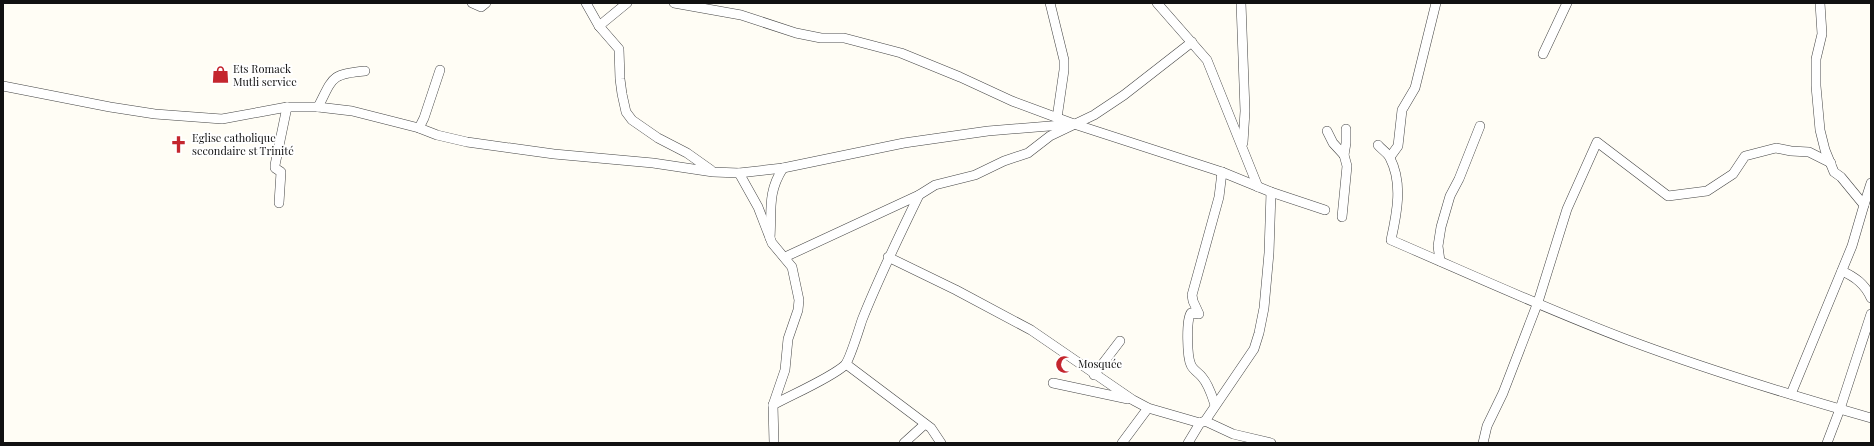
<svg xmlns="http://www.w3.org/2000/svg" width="1874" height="446" font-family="'Playfair Display',serif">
	<rect width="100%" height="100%" fill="#fffdf5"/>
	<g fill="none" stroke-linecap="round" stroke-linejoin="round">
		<defs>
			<g id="minor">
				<path d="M472 3 481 7 486 3"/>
				<path d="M586 3 599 26 619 49 620 79 622 94 626 112 632 120 658 138 687 153 711 170"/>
				<path d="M674 3 741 15 796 33 821 38H844L901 53 960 77 1012 101 1074 124 1222 172 1271 192 1325 210"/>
				<path d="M1050 3 1064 60V70L1057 118"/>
				<path d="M1157 3 1207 60 1258 187"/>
				<path d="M1241 3 1245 111 1243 143"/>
				<path d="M599 26 627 3"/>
				<path d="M1543 54 1567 3"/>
				<path d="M3 86 110 107 155 114 222 119 287 107H318L352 111 419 128 437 135 467 142 554 154 653 163 713 172 739 173 783 168 904 143 988 131 1074 124"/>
				<path d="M318 107C333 78 330 74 365 71"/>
				<path d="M419 128 424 118 440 70"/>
				<path d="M1327 131 1333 143 1344 155"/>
				<path d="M1378 145C1381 149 1388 153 1390 158 1403 183 1397 213 1391 240 1470 274 1548 310 1628 340 1708 370 1790 395 1871 418"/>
				<path d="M1390 157 1398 146 1402 110 1415 88 1436 3"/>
				<path d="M739 173 758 207 770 238"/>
				<path d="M279 203 281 172 275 168V165L287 107"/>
				<path d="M1864 205 1871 183"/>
				<path d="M1342 217 1347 166 1344 155 1346 143V129"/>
				<path d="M785 257 919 195 935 185 975 175 1004 161 1028 153 1050 136 1094 115 1124 95 1192 42"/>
				<path d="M888 257 956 290 1031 330 1133 400 1148 408 1200 423 1205 421 1233 434 1271 443"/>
				<path d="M1440 261 1438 246 1441 227 1450 196 1459 179 1480 126"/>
				<path d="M1842 271C1855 277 1865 284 1871 298"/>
				<path d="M846 364 931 428 941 443"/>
				<path d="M1094 375 1120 341"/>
				<path d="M1053 383 1128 399"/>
				<path d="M1791 394 1852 246 1864 205 1841 177 1834 172 1825 150 1820 130 1816 86V59L1822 34 1820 3"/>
				<path d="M773 405 785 370 788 339 798 310 799 300 792 267 772 243 770 238C772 210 767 193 783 168"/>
				<path d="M1215 405C1212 396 1209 385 1202 377 1199 373 1193 370 1191 365 1187 357 1186 320 1191 313L1199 314 1193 301 1192 295 1219 197 1222 172"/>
				<path d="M1205 421 1254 349 1259 333 1264 308 1269 253 1271 192"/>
				<path d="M774 443 773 405C791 395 831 378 845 365 850 359 859 329 862 320 879 277 899 236 919 195"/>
				<path d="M904 443 925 424"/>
				<path d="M1122 443 1148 408"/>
				<path d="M1188 443 1200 423"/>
				<path d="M1483 443 1487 426 1503 393 1538 302 1567 209 1597 142 1668 196 1707 191 1733 174 1745 156 1776 148 1791 151 1809 152 1831 163"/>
				<path d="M1827 443 1840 409 1871 314"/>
			</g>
		</defs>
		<!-- minor casing -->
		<use href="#minor" stroke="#444" stroke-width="10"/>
		<!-- minor -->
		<use href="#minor" stroke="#fff" stroke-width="9"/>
	</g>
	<!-- icons -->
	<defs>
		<symbol id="shop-bare" viewBox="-9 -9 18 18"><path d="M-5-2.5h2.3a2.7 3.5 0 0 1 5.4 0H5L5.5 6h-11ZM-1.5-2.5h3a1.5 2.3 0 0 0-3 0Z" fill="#c4262e" stroke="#fff" stroke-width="2.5" paint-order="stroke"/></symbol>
		<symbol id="church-bare" viewBox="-9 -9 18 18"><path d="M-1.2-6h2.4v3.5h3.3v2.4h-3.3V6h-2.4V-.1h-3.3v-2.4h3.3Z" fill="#c4262e" stroke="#fff" stroke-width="2.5" paint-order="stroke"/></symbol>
		<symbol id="mosque-bare" viewBox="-9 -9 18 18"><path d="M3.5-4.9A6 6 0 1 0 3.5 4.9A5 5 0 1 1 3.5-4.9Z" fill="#c4262e" stroke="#fff" stroke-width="2.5" paint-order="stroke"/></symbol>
	</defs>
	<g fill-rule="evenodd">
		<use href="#shop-bare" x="208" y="62" width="25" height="25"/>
		<use href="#church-bare" x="166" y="132" width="25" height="25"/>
		<use href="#mosque-bare" x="1052" y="352" width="25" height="25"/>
	</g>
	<g text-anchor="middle" stroke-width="4" stroke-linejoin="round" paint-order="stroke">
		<!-- poi labels -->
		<g font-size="11" fill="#111" stroke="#fff" text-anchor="start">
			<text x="233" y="73">Ets Romack<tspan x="233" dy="13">Mutli service</tspan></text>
			<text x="192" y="142">Eglise catholique<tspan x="192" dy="13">secondaire st Trinité</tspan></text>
			<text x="1078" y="368">Mosquée</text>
		</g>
	</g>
	<!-- border -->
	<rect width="1874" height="446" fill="none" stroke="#111111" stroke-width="8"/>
</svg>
